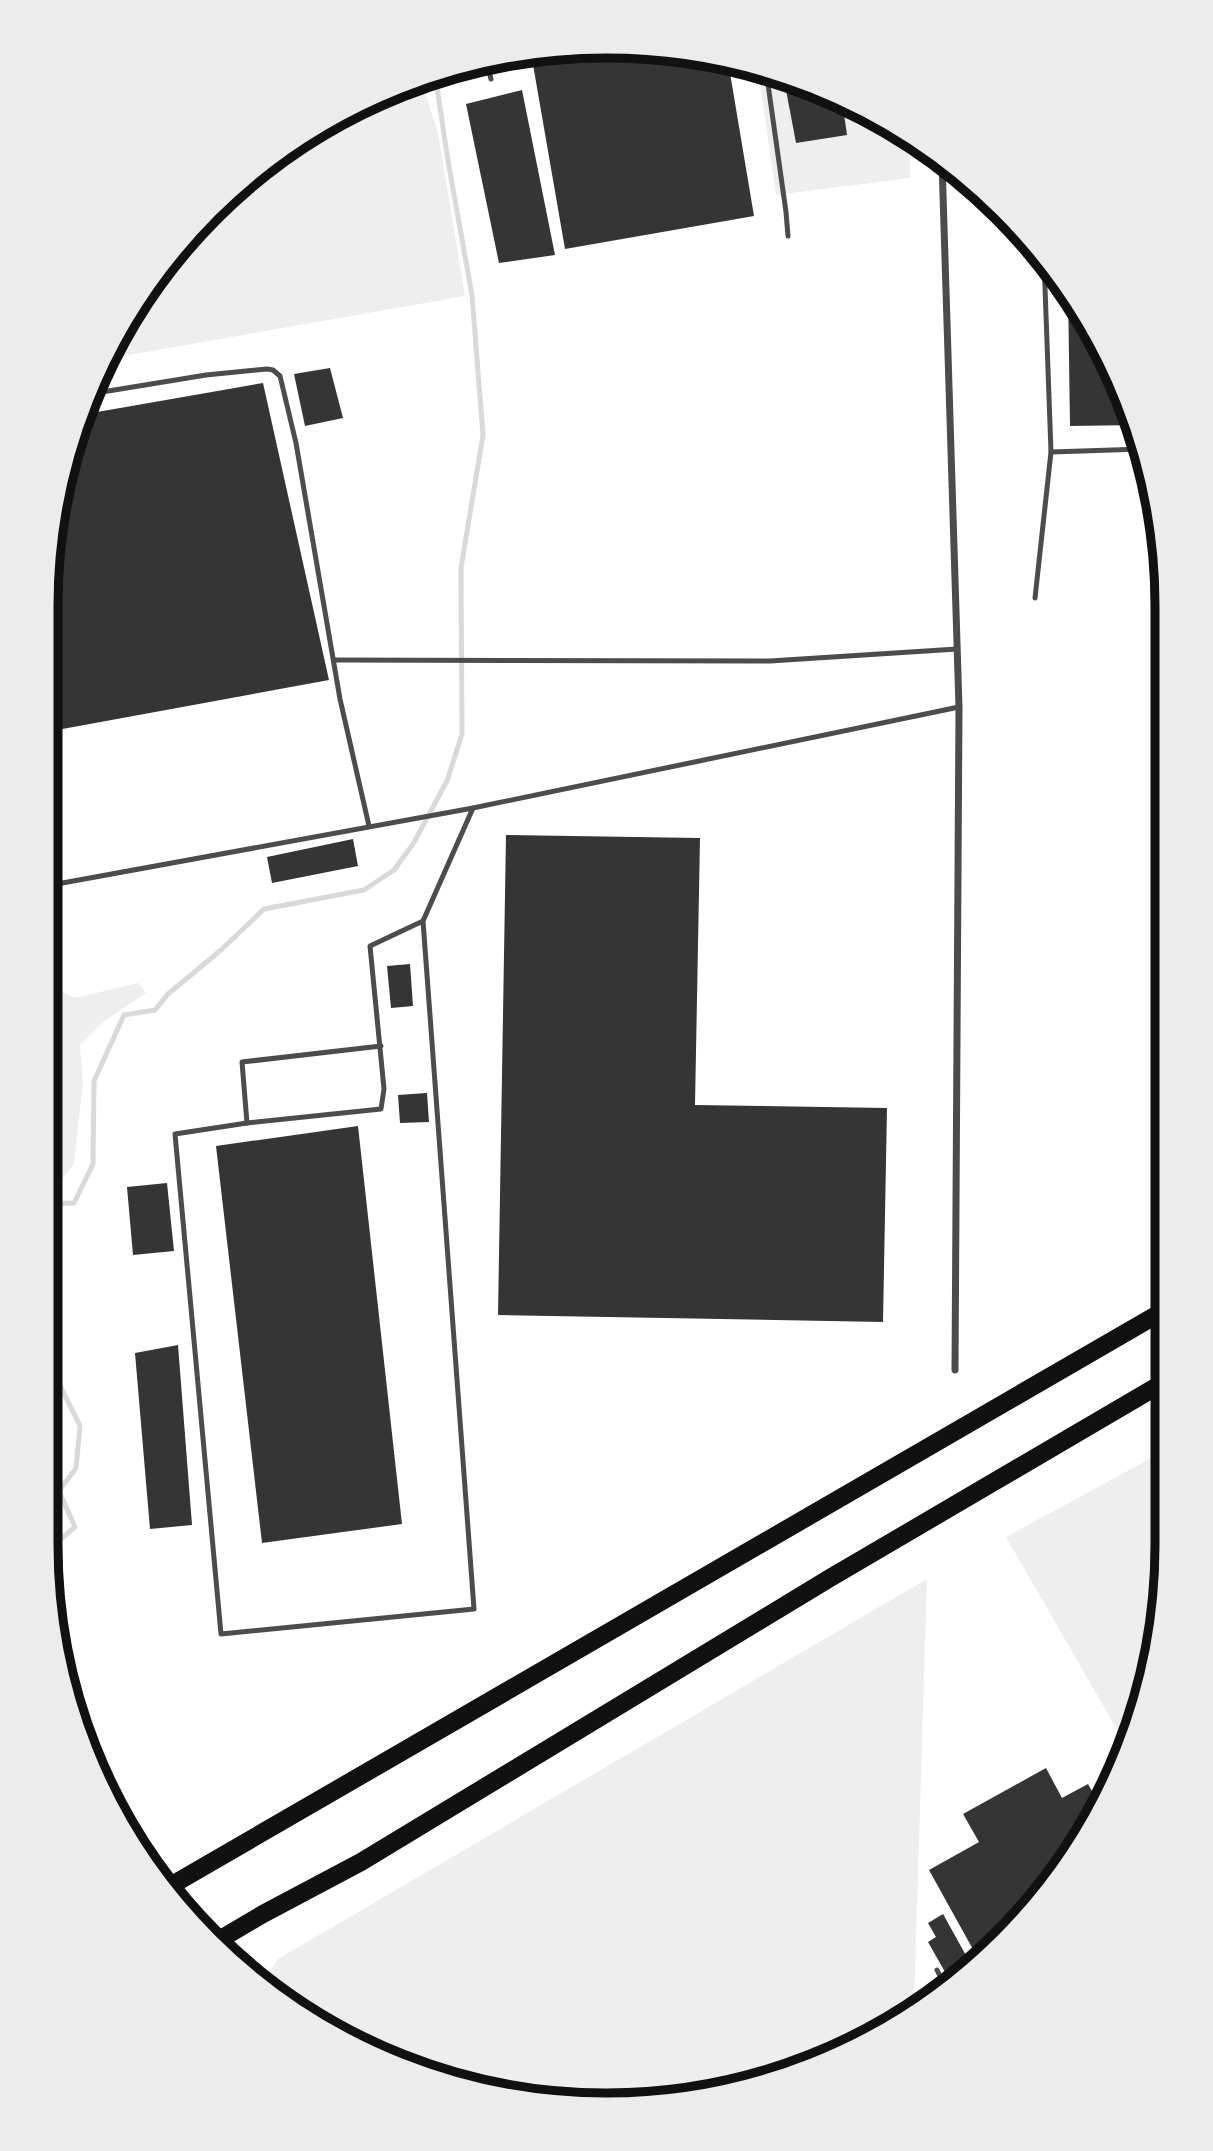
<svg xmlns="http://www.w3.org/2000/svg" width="1213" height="2151" font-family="'Crimson Pro',serif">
	<rect width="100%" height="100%" fill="#fff"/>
	<!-- green -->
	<g fill="#eee">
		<path d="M758 69 787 75 887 121 909 138 910 178 776 195Z"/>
		<path d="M421 80 438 133 465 296 106 359 121 326 185 236 265 161 359 103Z"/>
		<path d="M46 983 75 998 138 983 146 993 103 1022 80 1045 83 1082 74 1164 52 1191 46 1192Z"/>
		<path d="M1166 1450V1581L1138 1724 1127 1747 1006 1537Z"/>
		<path d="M927 1579 914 2005 821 2063 643 2104 461 2086 294 2011 264 1982 278 1959Z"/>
	</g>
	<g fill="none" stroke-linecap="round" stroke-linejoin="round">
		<!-- stream -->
		<g stroke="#d9d9d9" stroke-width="5">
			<path d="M46 1204 74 1203 93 1164 94 1081 124 1015 155 1010 168 994 221 950 264 909 364 890 394 870 413 844 447 781 462 734 461 568 483 435 472 295 448 161 435 74"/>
			<path d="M46 1357 80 1426 76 1468 59 1491 75 1527 54 1545 47 1556"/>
		</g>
	</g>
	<!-- building -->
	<g fill="#353535">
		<path d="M570 47 680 50 728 61 754 216 565 249 531 53Z"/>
		<path d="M783 74 842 100 847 135 796 143Z"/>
		<path d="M522 90 555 255 499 263 466 104Z"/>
		<path d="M1068 289 1073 295 1137 425 1070 426Z"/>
		<path d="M330 368 343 418 305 426 294 374Z"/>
		<path d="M263 383 329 680 46 732 47 570 75 427 80 415Z"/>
		<path d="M506 835 700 838 695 1105 887 1108 883 1322 498 1315Z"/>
		<path d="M353 839 358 866 272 883 267 857Z"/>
		<path d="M410 964 413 1006 391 1008 387 966Z"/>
		<path d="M427 1093 429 1122 400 1123 398 1095Z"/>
		<path d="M358 1126 402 1524 262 1543 216 1146Z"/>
		<path d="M167 1183 174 1251 133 1255 127 1187Z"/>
		<path d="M178 1345 192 1525 150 1529 135 1353Z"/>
		<path d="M1046 1768 1062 1798 1088 1784 1101 1807 1092 1825 980 1962 929 1870 979 1842 963 1814Z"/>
		<path d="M943 1914 968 1959 945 1972 928 1942 936 1937 928 1923Z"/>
	</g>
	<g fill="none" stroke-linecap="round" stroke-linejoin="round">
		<!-- service -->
		<g stroke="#4c4c4c" stroke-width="5">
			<path d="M486 61 491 79"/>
			<path d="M766 70 786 212 788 236"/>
			<path d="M90 394 206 375 267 369 273 370 280 376 296 443 340 699 369 826"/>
			<path d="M1051 452 1143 449"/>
			<path d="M1035 598 1051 452 1044 260"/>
			<path d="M334 660 770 661 957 649"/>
			<path d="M46 886 473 808 959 707"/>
			<path d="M423 921 474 1609 221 1634 175 1134 247 1123 381 1109 384 1089 370 946 423 921 473 808"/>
			<path d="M247 1123 242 1062 381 1046"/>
			<path d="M937 1970 945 1986"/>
		</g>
		<!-- minor -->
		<path stroke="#4c4c4c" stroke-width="7" d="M942 162 959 707 955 1370"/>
		<!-- motorway -->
		<g stroke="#111" stroke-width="18">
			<path d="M165 1889 1165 1310"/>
			<path d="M219 1940 263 1914 361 1862 830 1578 1166 1381"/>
		</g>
	</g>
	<!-- crop -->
	<path d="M0 0H1213V2151H0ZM606 58H607A548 548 0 0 1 1155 606V1545A548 548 0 0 1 607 2093H606A548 548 0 0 1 58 1545V606A548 548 0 0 1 606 58Z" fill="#ececec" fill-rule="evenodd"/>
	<path fill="none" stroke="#111" stroke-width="9" d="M606 58H607A548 548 0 0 1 1155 606V1545A548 548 0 0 1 607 2093H606A548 548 0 0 1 58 1545V606A548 548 0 0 1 606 58Z"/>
</svg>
